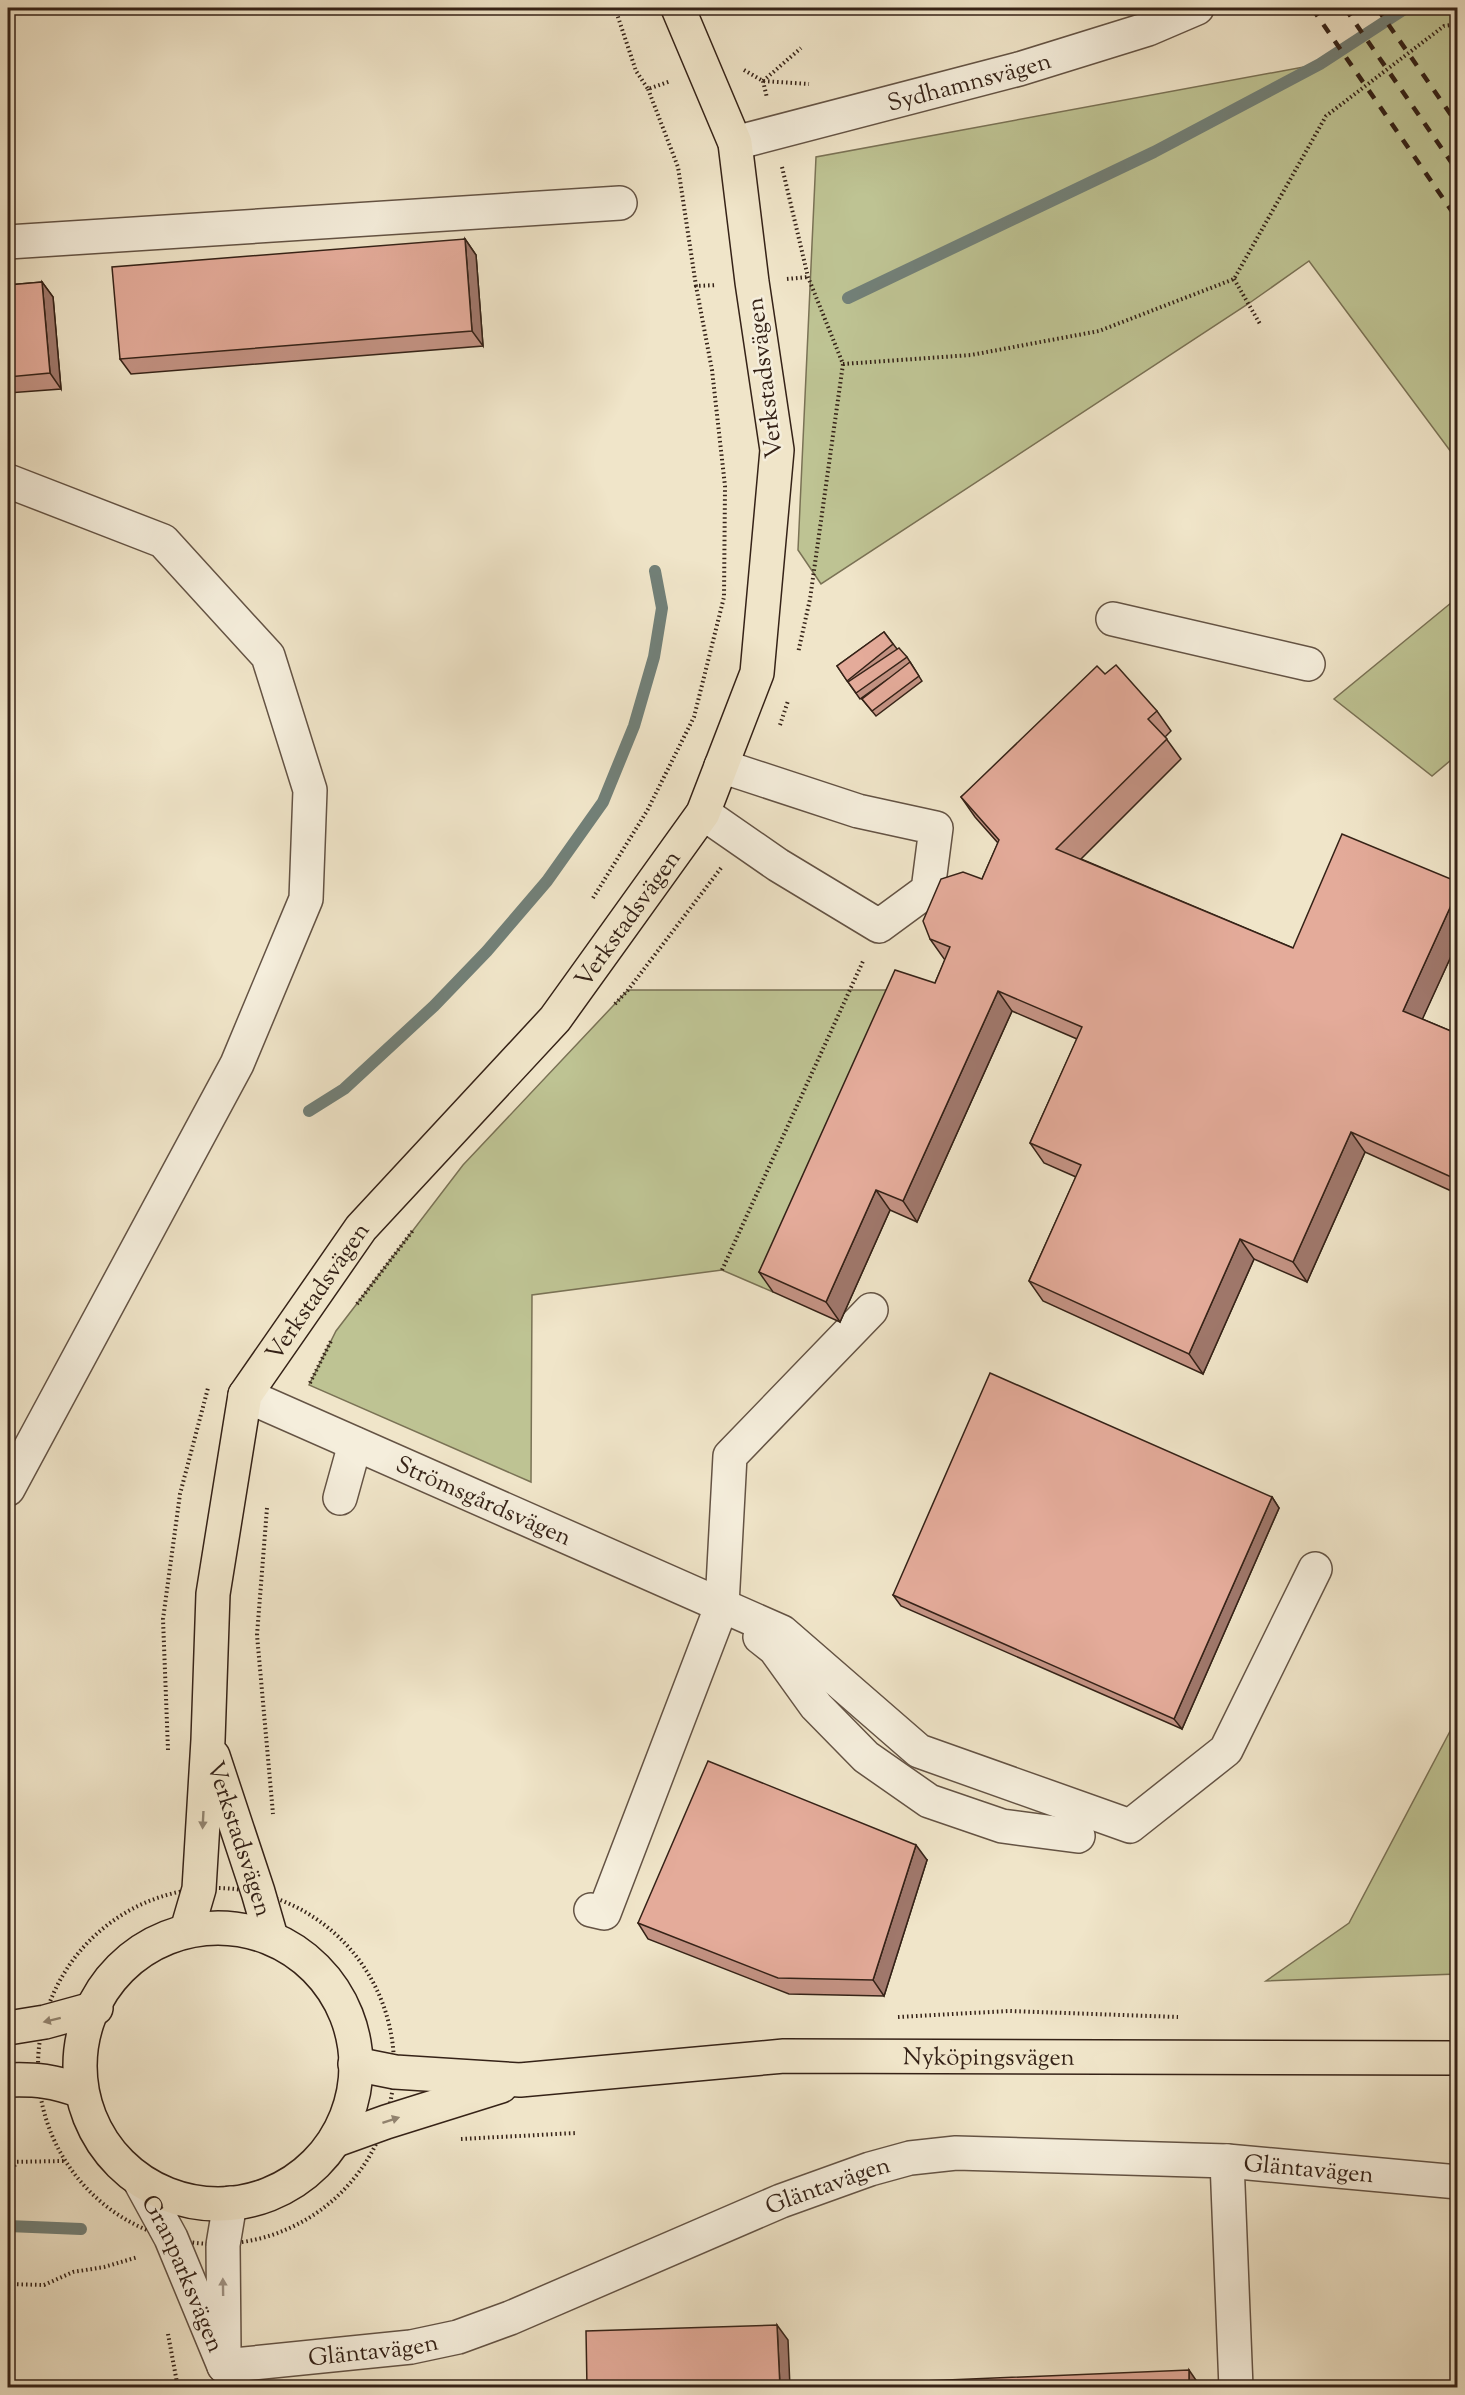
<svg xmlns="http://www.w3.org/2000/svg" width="1465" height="2395" font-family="'Sorts Mill Goudy',serif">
	<rect width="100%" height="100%" fill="#f0e5c9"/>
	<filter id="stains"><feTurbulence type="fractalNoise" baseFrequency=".00333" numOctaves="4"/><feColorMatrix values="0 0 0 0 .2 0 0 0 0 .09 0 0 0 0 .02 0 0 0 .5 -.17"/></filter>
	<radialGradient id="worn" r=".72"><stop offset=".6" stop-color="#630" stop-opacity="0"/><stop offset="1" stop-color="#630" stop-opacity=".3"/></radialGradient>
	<!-- green -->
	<g fill="#bec393" stroke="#7a7255" stroke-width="1.5">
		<path d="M1406 8H1457V460L1309 261 1248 304 821 584 798 550 816 157 1320 64Z"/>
		<path d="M1457 598V755L1432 776 1334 699Z"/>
		<path d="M628 990H909L773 1292 722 1270 532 1295 531 1482 309 1385 336 1331 463 1165Z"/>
		<path d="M1457 1718V1974L1266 1981 1349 1923Z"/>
	</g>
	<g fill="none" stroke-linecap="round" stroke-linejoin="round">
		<!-- stream -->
		<g stroke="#728078" stroke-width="12">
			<path d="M848 298 1154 152 1320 64 1406 8"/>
			<path d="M309 1111 344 1089 434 1006 487 951 547 881 603 802 634 726 654 657 662 608 655 571"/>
			<path d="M8 2226 81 2229"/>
		</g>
		<defs>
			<g id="minor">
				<path id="s1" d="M735 143 1019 69 1148 29 1197 8"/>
				<path d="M8 242 620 203"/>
				<path d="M8 481 163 541 268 656 310 790 306 899 237 1064 8 1489"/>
				<path d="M1113 619 1308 664"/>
				<path d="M703 813 778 865 879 926 928 890 936 828 858 811 721 766"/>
				<path id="s2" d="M245 1395 782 1632 919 1751 1130 1826 1226 1750 1315 1569"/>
				<path d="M340 1498 355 1444"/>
				<path d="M760 1637 775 1649 816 1706 866 1757 929 1801 1002 1826 1078 1836"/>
				<path d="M591 1910 604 1913 722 1605 730 1456 871 1310"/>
				<path d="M1227 2161 1236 2388"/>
				<path id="s3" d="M141 2183 171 2238 224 2366"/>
				<path d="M224 2350 223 2245 230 2203"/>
				<path id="s4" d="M224 2366 411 2347 458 2337 510 2318 781 2201 870 2169 910 2158 956 2153 1227 2161 1458 2182"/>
			</g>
			<g id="major">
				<path id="s5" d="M213 1756 258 1892 271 1937"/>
				<circle cx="218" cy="2066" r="138"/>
				<path id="s6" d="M187 1930 199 1889 208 1740 213 1594 245 1395 361 1228 555 1019 703 813 757 673 777 450 752 282 735 143 678 8"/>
				<path d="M8 2028 45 2022 96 2008"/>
				<path id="s7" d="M355 2064 395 2072 520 2080 784 2056 1458 2058"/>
				<path d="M8 2080C36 2079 54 2081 81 2091"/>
				<path d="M336 2140 386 2122 501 2086"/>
			</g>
		</defs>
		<!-- minor casing -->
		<use href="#minor" stroke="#645344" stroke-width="36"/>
		<!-- major casing -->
		<use href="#major" stroke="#352217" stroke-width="36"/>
		<!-- path -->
		<g stroke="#352217" stroke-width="4" stroke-dasharray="1.5 3" stroke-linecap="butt">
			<path d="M615 8 636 71 648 89 671 81"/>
			<path d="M744 70 763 81 809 84"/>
			<path d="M763 81 767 98"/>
			<path d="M763 81 801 48"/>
			<path d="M648 89 678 167 696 286 717 285"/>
			<path d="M782 167 808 277 843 364 810 599 798 653"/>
			<path d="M787 279 808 277"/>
			<path d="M1234 279 1260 324"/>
			<path d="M843 364 971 355 1099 331 1234 279 1326 116 1444 26 1458 24"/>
			<path d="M780 725 788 701"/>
			<path d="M593 898 647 811 694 717 724 597 725 486 712 370 696 286"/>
			<path d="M615 1004 628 990 721 868"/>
			<path d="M722 1270 864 959"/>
			<path d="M357 1304 414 1229"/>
			<path d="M310 1383 332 1339"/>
			<path d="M267 1508 257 1635 273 1814"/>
			<path d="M168 1750 163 1619 180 1494 208 1388"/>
			<circle cx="216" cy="2066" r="178"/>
			<path d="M898 2017 1009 2011 1178 2017"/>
			<path d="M461 2139 576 2133"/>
			<path d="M8 2162 64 2161"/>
			<path d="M8 2172 17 2163"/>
			<path d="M8 2284 44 2285 73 2272 104 2267 138 2257"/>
			<path d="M168 2334 178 2388"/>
		</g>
		<!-- minor -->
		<use href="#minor" stroke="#f5eedc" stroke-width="33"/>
		<!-- major -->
		<use href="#major" stroke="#f0e5c9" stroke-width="33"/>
		<!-- rail -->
		<g stroke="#352217" stroke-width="4.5" stroke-dasharray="10 10" stroke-linecap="butt">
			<path d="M1312 8 1458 220"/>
			<path d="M1345 8 1458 172"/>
			<path d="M1377 8 1458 125"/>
		</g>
	</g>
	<!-- wall -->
	<g fill="#c49384" stroke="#352217" stroke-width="1.5">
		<path d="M465 239 476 255 483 346 131 374 120 359Z"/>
		<path d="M42 282 53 297 61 389 8 393V285Z"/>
		<path d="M884 632 897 649 907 657 922 681 876 716 862 699 888 679 860 699 848 682 837 666Z"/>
		<path d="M1105 674 1157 711 1171 731 1165 737 1181 759 1081 859 1293 948 1458 882V941L1422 1019 1458 1034V1194L1365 1152 1307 1282 1254 1259 1203 1374 1043 1301 1029 1281 1076 1177 1044 1163 1030 1143 1077 1039 1012 1011 917 1222 890 1210 840 1322 773 1292 759 1272 935 983 945 960 930 939 982 879 998 843 975 817 961 797Z"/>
		<path d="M1272 1497 1279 1508 1182 1729 901 1606 893 1595Z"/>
		<path d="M927 1860 884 1996 789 1994 648 1939 638 1923Z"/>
	</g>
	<!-- shaded-wall -->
	<g fill="#a0786c" stroke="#352217" stroke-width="1.5">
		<path d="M465 239 476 255 483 346 472 331Z"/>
		<path d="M42 282 53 297 61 389 50 373Z"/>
		<path d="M1458 890V941L1417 1031 1403 1011Z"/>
		<path d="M998 991 1012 1011 917 1222 903 1201Z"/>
		<path d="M1351 1132 1365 1152 1307 1282 1293 1262Z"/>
		<path d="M876 1190 890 1210 840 1322 826 1302Z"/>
		<path d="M1240 1239 1254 1259 1203 1374 1189 1354Z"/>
		<path d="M1272 1497 1279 1508 1182 1729 1174 1719Z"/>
		<path d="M916 1845 927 1860 884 1996 873 1980Z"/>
		<path d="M777 2325 788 2340 790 2388 780 2387Z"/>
		<path d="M1189 2370 1200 2386V2388H1189Z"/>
	</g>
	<!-- building -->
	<g fill="#e4ab9a" stroke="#352217" stroke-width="1.5">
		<path d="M465 239 472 331 120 359 112 267Z"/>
		<path d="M42 282 50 373 8 377V285Z"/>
		<path d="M884 632 893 644 847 681 837 666Z"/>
		<path d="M899 648 907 657 856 693 848 682Z"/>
		<path d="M910 662 919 676 872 711 862 699Z"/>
		<path d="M1116 665 1157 711 1148 719 1167 739 1056 849 1293 948 1342 834 1458 882V890L1403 1011 1458 1034V1180L1351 1132 1293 1262 1240 1239 1189 1354 1029 1281 1081 1165 1030 1143 1082 1027 998 991 903 1201 876 1190 826 1302 759 1272 895 970 935 983 950 947 930 939 923 921 941 879 963 872 982 879 999 840 961 797 1097 666 1105 674Z"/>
		<path d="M990 1373 1272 1497 1174 1719 893 1595Z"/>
		<path d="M708 1761 916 1845 873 1980 778 1978 638 1923Z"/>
		<path d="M777 2325 780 2387 1189 2370V2388H587L586 2331Z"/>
		<path d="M1257 2383 1276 2388H1256Z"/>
	</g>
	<!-- one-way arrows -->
	<defs><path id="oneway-solid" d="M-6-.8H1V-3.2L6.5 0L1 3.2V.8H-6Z" transform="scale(1.5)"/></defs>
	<g fill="#928470">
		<use href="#oneway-solid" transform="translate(203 1820) rotate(93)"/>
		<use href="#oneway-solid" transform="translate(52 2020) rotate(166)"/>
		<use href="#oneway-solid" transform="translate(391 2120) rotate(-18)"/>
	</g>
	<use fill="#9f9283" href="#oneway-solid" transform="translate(223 2287) rotate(-91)"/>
	<g text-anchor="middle" stroke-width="5" stroke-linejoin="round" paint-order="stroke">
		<!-- street labels -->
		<g font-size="24" fill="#352217" stroke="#f5eedc">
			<text dy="8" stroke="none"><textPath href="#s1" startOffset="242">Sydhamnsvägen</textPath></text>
			<text transform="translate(764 378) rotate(-97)" y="8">Verkstadsvägen</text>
			<text dy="8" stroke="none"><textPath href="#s6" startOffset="1152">Verkstadsvägen</textPath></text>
			<text dy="8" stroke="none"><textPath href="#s6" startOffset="666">Verkstadsvägen</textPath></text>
			<text dy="8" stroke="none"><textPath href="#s2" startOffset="261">Strömsgårdsvägen</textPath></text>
			<text dy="8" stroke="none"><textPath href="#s5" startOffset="87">Verkstadsvägen</textPath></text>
			<text dy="8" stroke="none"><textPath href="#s7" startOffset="636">Nyköpingsvägen</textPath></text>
			<text dy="8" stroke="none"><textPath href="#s4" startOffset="1122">Gläntavägen</textPath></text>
			<text dy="8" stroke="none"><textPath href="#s4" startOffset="636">Gläntavägen</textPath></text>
			<text dy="8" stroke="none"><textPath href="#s3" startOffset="100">Granparksvägen</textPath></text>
			<text dy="8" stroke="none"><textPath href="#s4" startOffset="150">Gläntavägen</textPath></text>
		</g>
	</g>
	<!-- margin -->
	<rect width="1465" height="2395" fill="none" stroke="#f0e5c9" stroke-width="30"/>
	<rect x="9" y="9" width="1447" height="2377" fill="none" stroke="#352217" stroke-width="3"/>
	<rect x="15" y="15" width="1435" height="2365" fill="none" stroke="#352217" stroke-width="1.5"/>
	<rect width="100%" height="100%" filter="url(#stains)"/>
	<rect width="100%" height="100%" fill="url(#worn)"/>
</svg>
